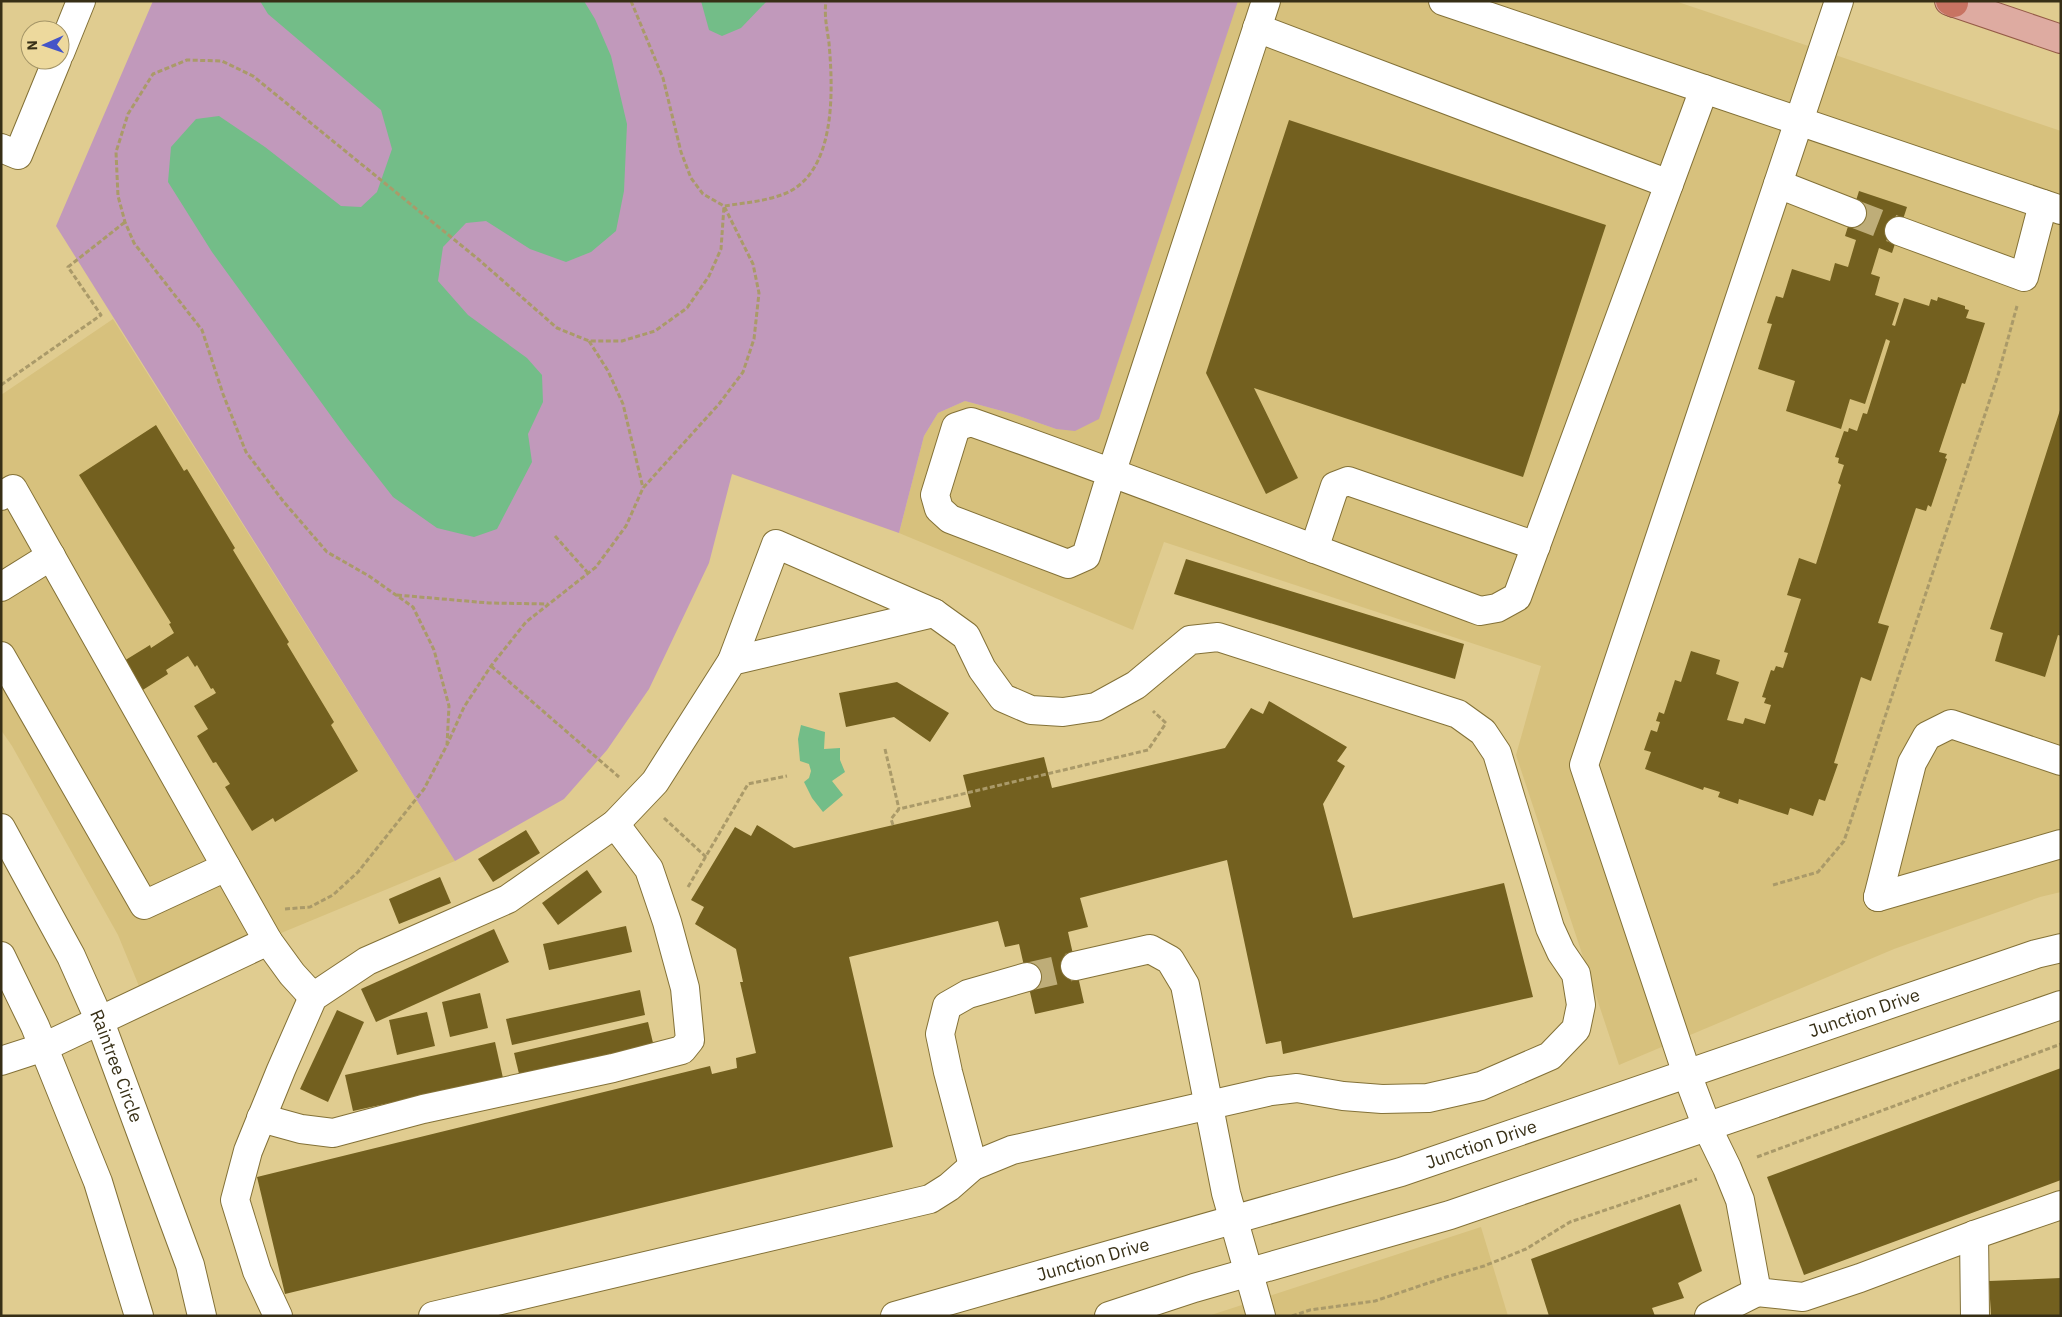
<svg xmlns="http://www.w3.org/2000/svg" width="2062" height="1317" font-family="'IBM Plex Sans',sans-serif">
	<rect width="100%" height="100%" fill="#e0cc90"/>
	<!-- built -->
	<g fill="#d7c17d">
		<path d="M1226 1H1675L2061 131V892L2040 897 1894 949 1619 1065 1516 755 1541 666 1164 542 1133 630 899 533 924 436 938 413 965 401 1013 414 1056 429Z"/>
		<path d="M113 319 455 861 141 991 118 935 12 746 1 730V395Z"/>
		<path d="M1481 1227 1508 1316H1208Z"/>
	</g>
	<!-- green -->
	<path fill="#c199bb" d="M153 1H1238L1099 419 1075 431 1056 429 1013 414 965 401 938 413 924 436 899 533 732 474 709 563 649 689 607 750 564 799 455 861 56 226Z"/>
	<!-- water -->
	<g fill="#73bd88">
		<path d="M260 1H584L595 19 611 56 627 124 624 191 616 231 591 252 566 262 530 249 486 221 466 223 443 247 438 281 468 315 527 358 542 375 543 402 528 434 532 462 497 529 474 537 437 528 393 497 347 438 212 252 168 182 171 147 196 119 219 116 265 147 341 206 361 207 377 192 392 149 381 110 268 14Z"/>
		<path d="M701 1H767L741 28 722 36 709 30Z"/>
		<path d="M801 725 825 732 824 749 840 748V760L845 772 832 781 843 795 823 812 812 798 804 782 809 778 811 771 809 764 800 761 798 739Z"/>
	</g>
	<!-- building -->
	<g fill="#73601f">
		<path d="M1289 120 1606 225 1523 477 1254 388 1298 478 1266 494 1206 373Z"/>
		<path d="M1859 191 1907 207 1892 253 1879 248 1871 274 1880 277 1875 295 1899 303 1892 325 1895 326 1904 298 1929 306 1931 299 1937 301 1938 297 1965 306V309L1969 310 1966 318 1985 323 1965 384 1962 383 1939 452 1947 454 1945 458 1947 459 1931 507 1928 505 1926 511 1916 508 1878 623 1889 626 1871 681 1861 677 1834 763 1838 764 1825 801 1819 799 1813 816 1790 808 1788 815 1739 799 1738 804 1718 797 1720 792 1704 787 1703 790 1645 769 1651 752 1644 750 1651 730 1657 732 1660 722 1656 721 1659 712 1664 714 1675 680 1681 682 1691 651 1720 660 1716 674 1739 682 1727 720 1743 724 1745 718 1765 724 1771 705 1764 703 1766 698 1762 697 1771 670 1774 671 1776 666 1783 668 1788 653 1784 652 1801 599 1787 595 1799 558 1816 564 1841 485 1838 483 1844 465 1838 463 1839 458 1835 457 1844 431 1848 432 1849 428 1857 431 1863 413 1867 414 1890 341 1886 339 1865 404 1850 399 1841 429 1786 411 1795 381 1758 369 1772 324 1767 323 1776 296 1783 298 1792 269 1830 281 1835 263 1848 267 1856 240 1845 236Z"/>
		<path d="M2061 407V636L2058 635 2045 677 1995 661 2003 633 1990 629Z"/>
		<path d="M156 425 184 471 187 469 235 548 233 550 289 642 287 644 334 722 331 725 358 771 275 822 273 818 252 831 225 787 230 784 216 762 213 763 197 736 208 729 194 706 216 693 213 688 211 689 197 665 195 667 188 656 166 670 168 674 119 705 101 675 150 645 151 648 174 633 169 624 171 623 79 475Z"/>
		<path d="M1186 559 1464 644 1455 679 1174 594Z"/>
		<path d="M897 682 949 713 930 742 894 717 846 727 839 693Z"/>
		<path d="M1269 701 1347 747 1337 761 1345 766 1323 804 1353 918 1504 883 1533 997 1283 1054 1281 1041 1266 1044 1227 860 1080 898 1088 927 1068 932 1084 1003 1035 1014 1019 944 1005 947 998 921 849 957 893 1147 285 1294 257 1177 710 1066 712 1074 737 1068 736 1058 756 1053 740 982H743L736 949 695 924 704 907 691 900 735 827 751 836 757 825 794 848 971 807 963 775 1044 757 1052 788 1225 748 1251 708 1263 714Z"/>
		<path d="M526 830 540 853 493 882 478 859Z"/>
		<path d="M587 870 602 892 558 925 542 903Z"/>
		<path d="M440 877 451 903 399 924 389 899Z"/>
		<path d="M626 926 632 952 549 970 543 944Z"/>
		<path d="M494 929 509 962 376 1022 361 989Z"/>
		<path d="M640 990 645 1015 512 1045 506 1019Z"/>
		<path d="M480 993 488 1028 450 1037 442 1002Z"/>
		<path d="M337 1010 364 1022 328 1102 300 1089Z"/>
		<path d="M427 1012 435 1046 397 1055 389 1020Z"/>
		<path d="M648 1022 654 1047 520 1078 514 1053Z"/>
		<path d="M495 1042 503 1078 353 1111 345 1075Z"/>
		<path d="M2061 1068V1180L1804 1275 1767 1177Z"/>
		<path d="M1680 1204 1702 1271 1678 1283 1684 1298 1652 1308 1655 1316H1549L1531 1259Z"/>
		<path d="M2061 1278V1316H1991L1989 1281Z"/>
	</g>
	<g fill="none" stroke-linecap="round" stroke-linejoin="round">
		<!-- minor-tunnel -->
		<g stroke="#bead78" stroke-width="28" stroke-dasharray="28 14" stroke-linecap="butt">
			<path d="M1852 213 1899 231"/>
			<path d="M1027 977 1075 966"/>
		</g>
		<defs>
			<g id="minor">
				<path d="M1266 1 1112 471 1086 556 1068 564 950 519 939 509 935 495 956 427 971 422C1142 482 1310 548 1480 611L1497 608 1517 597 1704 89 2061 210"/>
				<path d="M1443 1 1704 89"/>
				<path d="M1839 1 1584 765 1687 1074 1707 1127 1727 1168 1740 1200 1757 1292 1803 1297 1860 1278 1974 1235 2061 1205"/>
				<path d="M1257 28 1669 184"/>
				<path d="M60 53 81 1"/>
				<path d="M1 148 18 155 57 60"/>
				<path d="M1778 184 1852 213"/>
				<path d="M1899 231 2024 277 2043 204"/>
				<path d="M1 496 13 489 268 941 292 974 313 997"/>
				<path d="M1314 549 1335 486 1348 481 1536 546"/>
				<path d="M1 587 51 556"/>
				<path d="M1 656 144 905 226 867"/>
				<path d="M732 661 776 544 934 613"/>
				<path id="s1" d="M1 828 71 956 99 1019 190 1265 202 1316"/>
				<path d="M1878 897 1912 763 1927 736 1951 724 2061 761"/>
				<path d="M1878 897 2061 844"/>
				<path d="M1 956 35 1026 98 1182 139 1316"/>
				<path d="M1075 966 1150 949 1170 960 1185 985 1226 1193 1261 1316"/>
				<path d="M1 1061 44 1047 268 941"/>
				<path d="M261 1118 301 1129 333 1133 423 1109 613 1068 682 1050 690 1040 685 988 667 922 649 869 615 824"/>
				<path d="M973 1166 948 1072 940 1034 947 1006 968 994 1027 977"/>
				<path d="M1974 1235 1975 1316"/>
				<path d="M278 1316 257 1271 235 1200 248 1151 281 1070 313 997 367 961 508 899 615 824 655 782 732 661 934 613 966 636 982 669 1003 698 1031 710 1063 712 1096 707 1136 685 1190 640 1218 637 1458 714 1483 732 1497 753 1550 928 1561 952 1576 974 1581 1005 1576 1029 1550 1056 1481 1086 1428 1098 1382 1099 1343 1096 1297 1088 1271 1091 1012 1150 973 1166 949 1187 930 1199 433 1316"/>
				<path id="s2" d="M895 1316 1401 1172 2036 954 2061 948"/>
				<path d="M1109 1316 1194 1288 1450 1215 2061 1005"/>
				<path d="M1709 1316 1757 1292"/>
			</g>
			<path id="major" d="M1949 1 2061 39"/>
			<path id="highway" d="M1950 1 1954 3"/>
		</defs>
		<!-- minor casing -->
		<use href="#minor" stroke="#837137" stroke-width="30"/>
		<!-- major casing -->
		<use href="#major" stroke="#955b47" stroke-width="30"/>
		<!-- highway casing -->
		<use href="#highway" stroke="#955b47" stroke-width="30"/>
		<!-- path -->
		<g stroke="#aa9a69" stroke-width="3" stroke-dasharray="5 2.5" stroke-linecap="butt">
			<path d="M631 1 663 78 681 152 691 178 703 194 724 206C744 203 766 201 784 194 837 173 833 89 829 43 827 28 824 16 826 1"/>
			<path d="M589 341 608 371 623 404 643 488"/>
			<path d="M1 385 101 315 68 267 125 222"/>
			<path d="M555 536 588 573"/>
			<path d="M397 595 489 603 548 604"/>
			<path d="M491 666 619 777"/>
			<path d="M885 749 899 809"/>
			<path d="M664 818 706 857"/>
			<path d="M893 825 891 819 899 809 1148 750 1166 723 1153 711"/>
			<path d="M1773 885 1818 872 1844 841 1998 375 2017 306"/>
			<path d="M688 887 748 784 787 776"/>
			<path d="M285 909 310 907 333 895 358 872 424 789 447 745 449 706 434 650 413 607 369 576 327 552 283 501 246 452 223 394 202 330 134 243 125 222 118 196 116 152 128 114 153 74 187 60 222 61 253 76 478 259 557 328 589 341H622L655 331 687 308 709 276 721 249 724 206 753 264 759 293 754 339 743 372 719 404 643 488 626 526 596 567 526 622 491 666 464 707 447 745"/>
			<path d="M1757 1157 2061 1044"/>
			<path d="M1292 1316 1310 1310 1375 1301 1446 1277 1484 1266 1526 1249 1570 1222 1697 1179"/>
		</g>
		<!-- minor -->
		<use href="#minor" stroke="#fff" stroke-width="28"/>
		<!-- major -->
		<use href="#major" stroke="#deaba1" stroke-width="28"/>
		<!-- highway -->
		<use href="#highway" stroke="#c87362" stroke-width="28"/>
	</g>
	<g text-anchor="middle" stroke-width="5" stroke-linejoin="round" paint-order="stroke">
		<!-- street labels -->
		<g font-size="18" fill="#372f16" stroke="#edd99d">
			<text dy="6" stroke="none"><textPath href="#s2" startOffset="1016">Junction Drive</textPath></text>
			<text dy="6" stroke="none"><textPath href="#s1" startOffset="265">Raintree Circle</textPath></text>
			<text dy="6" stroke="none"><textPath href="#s2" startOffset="611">Junction Drive</textPath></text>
			<text dy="6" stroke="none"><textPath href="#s2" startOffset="206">Junction Drive</textPath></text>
		</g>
	</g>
	<!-- border -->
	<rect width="2062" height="1317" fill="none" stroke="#372f16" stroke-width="5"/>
	<!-- north arrow -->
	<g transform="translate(45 45) rotate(268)"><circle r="24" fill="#edd99d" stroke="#a49567"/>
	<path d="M0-4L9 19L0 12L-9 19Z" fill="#4354c8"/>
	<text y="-8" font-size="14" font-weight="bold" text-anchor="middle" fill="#372f16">N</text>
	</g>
</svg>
